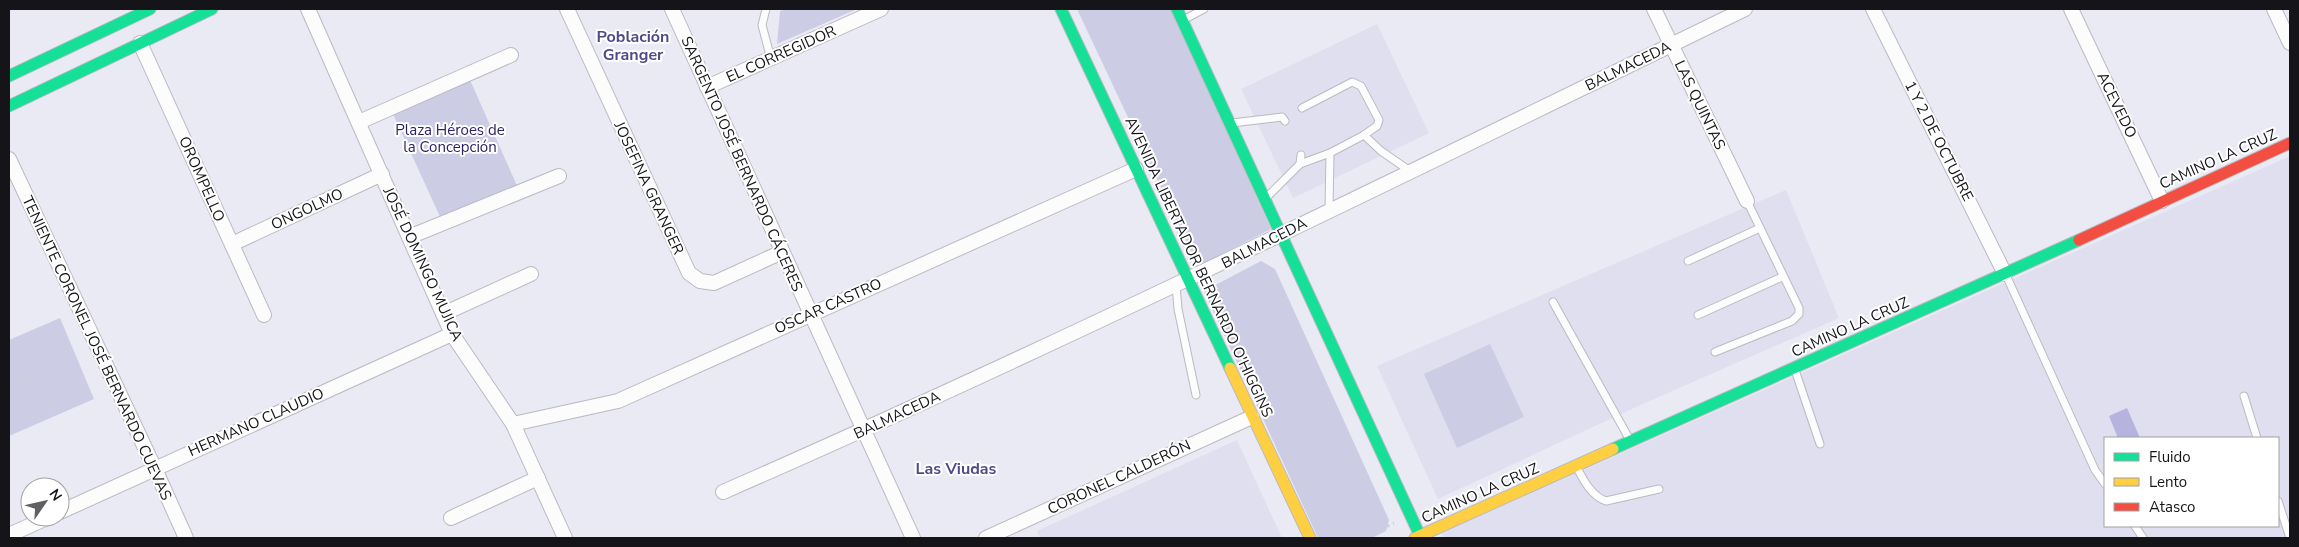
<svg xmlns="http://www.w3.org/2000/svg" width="2299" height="547" font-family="'Nunito Sans',sans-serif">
	<rect width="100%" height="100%" fill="#eaeaf4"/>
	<!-- built -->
	<g fill="#dfdff0" fill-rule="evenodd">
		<path d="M1377 24 1429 133 1293 198 1241 89Z"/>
		<path d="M2290 156V538H1444L1442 533ZM2105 438H2278V526H2105Z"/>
		<path d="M1786 190 1839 318 1645 403 1438 499 1377 366Z"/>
		<path d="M1237 440 1282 538H1040L1037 531Z"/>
	</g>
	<!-- green -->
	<g fill="#cdcce5">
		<path d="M786 9H857L777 44 780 11Z"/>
		<path d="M1077 9H1171L1271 229 1198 266Z"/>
		<path d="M470 80 518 188 442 221 393 114Z"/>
		<path d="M1261 261 1275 269 1389 520 1386 531 1372 538H1318L1204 291Z"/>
		<path d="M60 318 94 399 9 436V340Z"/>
		<path d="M1490 344 1524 417 1457 448 1424 374Z"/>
	</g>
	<!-- water -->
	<path fill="#b6b4df" d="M2127 408 2140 438H2118L2109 416Z"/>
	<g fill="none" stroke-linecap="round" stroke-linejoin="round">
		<defs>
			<g id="lane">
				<path d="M766 9 762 25 771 59"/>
				<path d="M1185 19 1204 9"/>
				<path d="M1302 108 1352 82 1361 86 1379 120 1377 126 1364 135 1381 151 1410 171"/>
				<path d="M1232 123 1282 117 1285 121"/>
				<path d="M1300 164 1330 153"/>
				<path d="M1267 197 1300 164 1301 155"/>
				<path d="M1329 209 1330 153 1364 135"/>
				<path d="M1688 261 1760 228"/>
				<path d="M2006 275 2095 470 2105 484"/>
				<path d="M1176 285 1178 309 1196 395"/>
				<path d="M1553 302 1631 442"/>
				<path d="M1698 315 1782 277"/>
				<path d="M1715 352 1792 321 1799 314V308L1747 201"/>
				<path d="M1795 370 1820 444"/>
				<path d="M2244 396 2257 438"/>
				<path d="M1576 466C1583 479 1591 496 1606 501L1659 489"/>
				<path d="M2278 501 2290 538"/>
				<path d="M2135 526 2143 538"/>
			</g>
			<g id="street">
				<path d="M308 9 452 334 513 424 565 538"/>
				<path d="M567 9 689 273 700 281 714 283 782 252"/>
				<path d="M672 9 913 538"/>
				<path d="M1654 9 1747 201"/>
				<path d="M1873 9 2005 274"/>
				<path d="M2071 9 2162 201"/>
				<path d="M2274 9 2290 43"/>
				<path d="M140 43 264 315"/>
				<path d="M707 87 881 9"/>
				<path d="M359 122 511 55"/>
				<path d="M9 159 155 469 186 538"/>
				<path d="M409 237 559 176"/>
				<path d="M232 244 382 174"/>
				<path d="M443 314 531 274"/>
				<path d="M513 424 618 401 1136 169"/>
				<path d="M723 492C1068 341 1406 174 1745 9"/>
				<path d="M60 512 452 334"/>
				<path d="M451 518 538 478"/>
				<path d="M9 535 49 517"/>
				<path d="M986 538 1252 417"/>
			</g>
			<g id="fast">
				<path d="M1061 9 1230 368"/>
				<path d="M1177 9 1421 538"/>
				<path d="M9 76 150 9"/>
				<path d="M9 106 212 9"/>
				<path d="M1613 449 2079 240"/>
			</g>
			<g id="slow">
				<path d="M1230 368 1310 538"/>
				<path d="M1415 538 1613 449"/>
			</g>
			<path id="jam" d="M2079 240 2290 143"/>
		</defs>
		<!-- lane casing -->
		<use href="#lane" stroke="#babac1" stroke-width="9"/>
		<!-- street casing -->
		<use href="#street" stroke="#babac1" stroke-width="16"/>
		<!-- fast casing -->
		<use href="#fast" stroke="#babac1" stroke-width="13"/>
		<!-- slow casing -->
		<use href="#slow" stroke="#babac1" stroke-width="13"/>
		<!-- jam casing -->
		<use href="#jam" stroke="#babac1" stroke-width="13"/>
		<!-- path -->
		<g stroke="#cfcfd2" stroke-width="3" stroke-dasharray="2.5 4" stroke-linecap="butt">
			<path d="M9 387 28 378"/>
			<path d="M1364 538 1394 523"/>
		</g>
		<!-- lane -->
		<use href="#lane" stroke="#fcfcfd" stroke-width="7"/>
		<!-- street -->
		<use href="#street" stroke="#fcfcfd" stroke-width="14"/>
		<!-- fast -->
		<use href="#fast" stroke="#16e098" stroke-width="11"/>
		<!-- slow -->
		<use href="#slow" stroke="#ffcf43" stroke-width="11"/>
		<!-- jam -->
		<use href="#jam" stroke="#f24e42" stroke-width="11"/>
	</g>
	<g text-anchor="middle" stroke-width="4" stroke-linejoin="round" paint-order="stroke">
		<!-- street labels -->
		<g font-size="15" fill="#141419" stroke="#fff">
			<text transform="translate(781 54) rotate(-24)" y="5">EL CORREGIDOR</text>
			<text transform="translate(1628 66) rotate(-26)" y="5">BALMACEDA</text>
			<text transform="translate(1700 105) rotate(64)" y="5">LAS QUINTAS</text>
			<text transform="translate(2117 105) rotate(64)" y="5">ACEVEDO</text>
			<text transform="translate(1939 141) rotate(63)" y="5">1 Y 2 DE OCTUBRE</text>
			<text transform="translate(2218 159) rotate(-24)" y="5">CAMINO LA CRUZ</text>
			<text transform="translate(742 164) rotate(66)" y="5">SARGENTO JOSÉ BERNARDO CÁCERES</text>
			<text transform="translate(202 179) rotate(66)" y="5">OROMPELLO</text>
			<text transform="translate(649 188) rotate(65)" y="5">JOSEFINA GRANGER</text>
			<text transform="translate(307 209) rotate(-25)" y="5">ONGOLMO</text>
			<text transform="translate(1264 243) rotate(-27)" y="5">BALMACEDA</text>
			<text transform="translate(423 264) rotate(65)" y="5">JOSÉ DOMINGO MUJICA</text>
			<text transform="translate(1199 267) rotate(65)" y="5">AVENIDA LIBERTADOR BERNARDO O'HIGGINS</text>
			<text transform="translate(828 306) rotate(-24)" y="5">OSCAR CASTRO</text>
			<text transform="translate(1850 327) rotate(-24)" y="5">CAMINO LA CRUZ</text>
			<text transform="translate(97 348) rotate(65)" y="5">TENIENTE CORONEL JOSÉ BERNARDO CUEVAS</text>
			<text transform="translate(897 415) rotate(-25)" y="5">BALMACEDA</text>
			<text transform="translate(256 422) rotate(-24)" y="5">HERMANO CLAUDIO</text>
			<text transform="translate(1119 477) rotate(-25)" y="5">CORONEL CALDERÓN</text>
			<text transform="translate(1480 493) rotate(-24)" y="5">CAMINO LA CRUZ</text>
		</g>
		<!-- park labels -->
		<g font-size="15" fill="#2d2164" stroke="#fff">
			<text x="450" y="135">Plaza Héroes de<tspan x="450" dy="17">la Concepción</tspan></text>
		</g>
		<!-- neighbourhood labels -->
		<g font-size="16" font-weight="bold" fill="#504a88" stroke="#fff">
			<text x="633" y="42">Población<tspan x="633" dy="18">Granger</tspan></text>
			<text x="956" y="474">Las Viudas</text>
		</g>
	</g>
	<!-- border -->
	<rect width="2299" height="547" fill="none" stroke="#141419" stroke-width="20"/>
	<!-- legend -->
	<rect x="2104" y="437" width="175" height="90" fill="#ffffff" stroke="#a1a1a3"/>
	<rect x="2114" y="453" width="25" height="8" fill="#16e098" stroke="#a1a1a3"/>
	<text x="2149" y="462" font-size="15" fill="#141419">Fluido</text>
	<rect x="2114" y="478" width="25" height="8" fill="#ffcf43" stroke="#a1a1a3"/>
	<text x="2149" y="487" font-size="15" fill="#141419">Lento</text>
	<rect x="2114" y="503" width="25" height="8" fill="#f24e42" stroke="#a1a1a3"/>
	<text x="2149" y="512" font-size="15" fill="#141419">Atasco</text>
	<!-- north arrow -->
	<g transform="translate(45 502) rotate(56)"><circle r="24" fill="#ffffff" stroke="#a1a1a3"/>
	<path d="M0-4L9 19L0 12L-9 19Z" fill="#5f5f66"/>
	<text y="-8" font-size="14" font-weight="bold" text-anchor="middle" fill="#141419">N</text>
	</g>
</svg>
